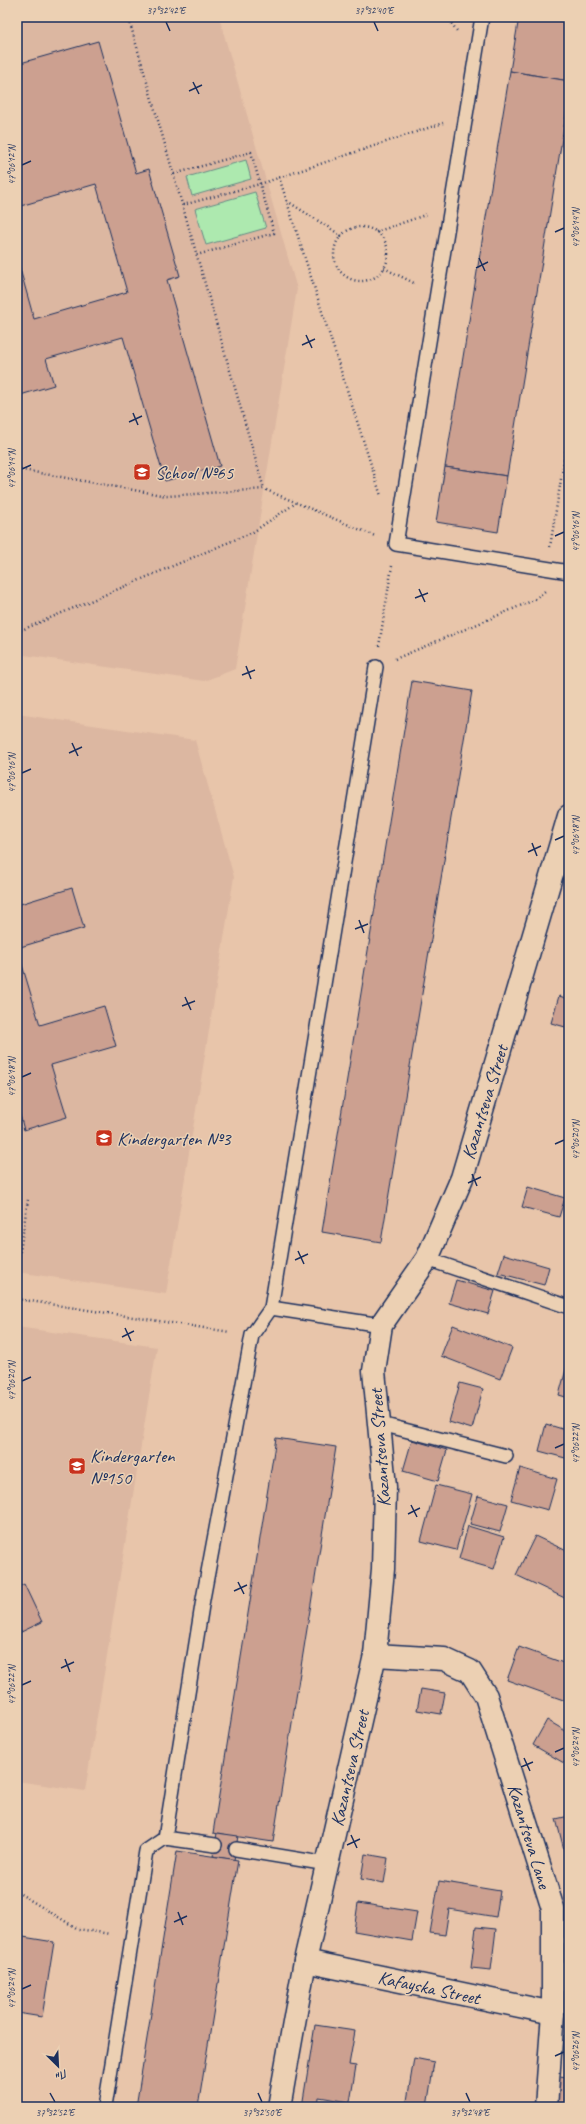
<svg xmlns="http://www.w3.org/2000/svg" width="586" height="2124" font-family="Caveat,sans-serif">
	<rect width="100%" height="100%" fill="#e8c5aa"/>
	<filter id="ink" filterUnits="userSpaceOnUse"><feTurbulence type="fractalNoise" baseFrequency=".025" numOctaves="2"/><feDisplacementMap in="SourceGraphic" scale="8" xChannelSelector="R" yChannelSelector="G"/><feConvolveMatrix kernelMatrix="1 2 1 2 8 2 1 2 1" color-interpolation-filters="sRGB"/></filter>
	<g filter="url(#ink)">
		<!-- built -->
		<g fill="#dcb7a1">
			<path d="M17 17H219L297 289 235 669 204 681 17 654Z"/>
			<path d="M17 714 195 740 234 877 166 1294 17 1272Z"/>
			<path d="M17 1327 157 1347 85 1791 17 1781Z"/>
		</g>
		<!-- green -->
		<g fill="#ade9af" stroke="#648c86">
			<path d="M246 160 251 179 192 196 187 177Z"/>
			<path d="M255 192 266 228 206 245 195 209Z"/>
		</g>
		<!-- building -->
		<g fill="#cca090" stroke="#1b2f5e">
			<path d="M519 17H535L569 22V81L510 71Z"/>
			<path d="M98 41 136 173 149 169 180 276 167 280 220 466 165 481 123 337 46 359 54 385 17 396V258L34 319 127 292 96 184 17 207V64Z"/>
			<path d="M510 71 569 81V96L507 476 445 467Z"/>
			<path d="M445 467 507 476 498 532 436 522Z"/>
			<path d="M412 681 472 691 381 1242 322 1232Z"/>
			<path d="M72 888 84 928 17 948 40 1025 104 1006 116 1046 51 1065 67 1117 24 1130 17 1104V905Z"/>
			<path d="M559 996 569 999V1028L551 1023Z"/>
			<path d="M528 1187 565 1198 559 1217 522 1207Z"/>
			<path d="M504 1254 549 1267 544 1285 498 1273Z"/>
			<path d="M456 1280 495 1291 488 1314 449 1303Z"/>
			<path d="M453 1325 512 1348 500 1379 441 1356Z"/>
			<path d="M568 1362H569V1398L559 1395Z"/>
			<path d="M460 1383 483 1389 472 1429 449 1422Z"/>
			<path d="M546 1424 569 1431V1459L539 1451Z"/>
			<path d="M276 1438 336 1447 273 1842 213 1833Z"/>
			<path d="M412 1440 447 1450 438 1481 403 1471Z"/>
			<path d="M520 1468 557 1479 548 1510 511 1500Z"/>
			<path d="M436 1485 472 1494 456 1550 421 1541Z"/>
			<path d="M478 1496 508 1504 500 1532 470 1524Z"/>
			<path d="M468 1526 504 1537 494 1569 459 1559Z"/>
			<path d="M535 1536 569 1552V1600L516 1575Z"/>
			<path d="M24 1584 42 1622 17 1634V1588Z"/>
			<path d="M519 1647 569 1665V1702L507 1680Z"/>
			<path d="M421 1689 445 1693 441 1714 417 1710Z"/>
			<path d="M547 1720 569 1733V1766L533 1745Z"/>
			<path d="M569 1816V1861H567L556 1819Z"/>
			<path d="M217 1833 238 1836 234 1860 213 1856Z"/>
			<path d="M177 1851 238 1860 198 2107H136Z"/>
			<path d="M365 1854 388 1858 384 1883 361 1879Z"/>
			<path d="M439 1881 500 1891 496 1917 449 1909 445 1935 430 1933Z"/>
			<path d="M358 1903 417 1912 412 1941 354 1931Z"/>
			<path d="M476 1927 496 1929 491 1970 471 1968Z"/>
			<path d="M17 1936 54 1942 42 2017 17 2013Z"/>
			<path d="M315 2025 355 2031 349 2065 356 2066 350 2102 319 2097 318 2107H302Z"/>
			<path d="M414 2058 434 2062 427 2107H406Z"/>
			<path d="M558 2076 569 2077V2107H554Z"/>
		</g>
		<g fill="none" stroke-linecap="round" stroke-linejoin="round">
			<defs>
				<g id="lane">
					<path d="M482 17 396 544 569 572"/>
					<path d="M427 1259 569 1307"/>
					<path d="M271 1308 381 1325"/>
					<path d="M377 1423 506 1456"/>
					<path d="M165 1838 203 1599 252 1335 271 1308 376 667"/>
					<path d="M236 1849 327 1864"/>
					<path d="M105 2107 146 1851 165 1838 215 1845"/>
				</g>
				<g id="street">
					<path d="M375 1655 444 1659 470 1671 486 1696 553 1909V2013L546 2107"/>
					<path d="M305 1961 553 2013"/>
					<path d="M279 2107 305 1961 375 1655 383 1569 385 1487 374 1371 381 1325 427 1259 462 1178 569 816"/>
				</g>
			</defs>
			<!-- lane casing -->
			<use href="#lane" stroke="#1b2f5e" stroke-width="16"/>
			<!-- street casing -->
			<use href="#street" stroke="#1b2f5e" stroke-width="25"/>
			<!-- path -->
			<g stroke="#1b2f5e" stroke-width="2.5" stroke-dasharray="1 3" stroke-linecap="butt">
				<path d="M112 17 130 23 264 489"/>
				<path d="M447 17 457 31"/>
				<path d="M174 174 251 152 274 233 197 255"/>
				<path d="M279 177 381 496"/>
				<path d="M287 201 342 236"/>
				<path d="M183 205 260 184 443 123"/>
				<circle cx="361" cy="254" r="27"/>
				<path d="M376 232 428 214"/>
				<path d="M384 268 416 284"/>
				<path d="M17 469 167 496 264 489 375 536"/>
				<path d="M550 547 569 430"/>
				<path d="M17 632 253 532 296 503"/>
				<path d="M379 646 392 566"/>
				<path d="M395 659 534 600 545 591"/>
				<path d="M17 1272 28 1199"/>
				<path d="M17 1299 230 1332"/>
				<path d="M17 1892 78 1929 110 1934"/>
				<path d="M17 1926 23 1930 22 1937"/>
			</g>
			<!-- lane -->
			<use href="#lane" stroke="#ecd0b3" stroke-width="13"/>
			<!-- street -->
			<use href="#street" stroke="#ecd0b3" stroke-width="22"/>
		</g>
	</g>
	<!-- ticks -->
	<path fill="none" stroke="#1b2f5e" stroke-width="1.5" d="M166 22 170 31M374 22 378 31M193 82 199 94M189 91 202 85M22 165 31 161M555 232 564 228M479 258 485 271M476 268 488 262M306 335 312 348M302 345 315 339M133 413 138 425M129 422 142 416M22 469 31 465M555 536 564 532M419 589 425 602M415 598 428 593M246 666 251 679M242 675 255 670M72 743 78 756M69 753 82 747M22 773 31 769M555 840 564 836M532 843 537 856M528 852 541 846M359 920 364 933M355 929 368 924M185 997 191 1010M182 1006 195 1001M22 1077 31 1073M555 1144 564 1140M472 1174 477 1186M468 1183 481 1177M298 1251 304 1264M295 1260 308 1254M125 1328 131 1341M122 1337 134 1331M22 1381 31 1377M555 1448 564 1444M411 1505 417 1517M408 1514 420 1508M238 1582 244 1594M234 1591 247 1585M65 1659 70 1672M61 1668 74 1662M22 1685 31 1681M555 1752 564 1748M524 1758 530 1771M521 1767 533 1762M351 1835 357 1848M347 1845 360 1839M178 1912 183 1925M174 1922 187 1916M22 1989 31 1985M555 2056 564 2052M50 2093 55 2102M258 2093 262 2102M466 2093 470 2102"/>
	<!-- icons -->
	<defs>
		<symbol id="school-square" viewBox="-11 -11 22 22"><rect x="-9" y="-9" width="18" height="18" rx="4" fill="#c8321e" stroke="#ecd0b3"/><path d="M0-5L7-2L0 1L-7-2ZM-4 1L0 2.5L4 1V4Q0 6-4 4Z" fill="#fff"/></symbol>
	</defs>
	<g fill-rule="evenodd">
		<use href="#school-square" x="132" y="462" width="20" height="20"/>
		<use href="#school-square" x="94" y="1128" width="20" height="20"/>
		<use href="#school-square" x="67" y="1456" width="20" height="20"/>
	</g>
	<g text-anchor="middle" stroke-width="3" stroke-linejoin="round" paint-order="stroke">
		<!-- poi labels -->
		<g font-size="19" fill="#1b2f5e" stroke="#ecd0b3" text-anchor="start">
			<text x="155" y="479">School №65</text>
			<text x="117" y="1145">Kindergarten №3</text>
			<text x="90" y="1462">Kindergarten<tspan x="90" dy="22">№150</tspan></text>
		</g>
		<!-- street labels -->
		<g font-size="19" fill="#1b2f5e" stroke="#ecd0b3">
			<text transform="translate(484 1102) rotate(-73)" y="7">Kazantseva Street</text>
			<text transform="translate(379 1448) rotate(-94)" y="7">Kazantseva Street</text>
			<text transform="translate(349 1768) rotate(-77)" y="7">Kazantseva Street</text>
			<text transform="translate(530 1836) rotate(73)" y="7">Kazantseva Lane</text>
			<text transform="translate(429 1987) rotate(12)" y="7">Kafayska Street</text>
		</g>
	</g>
	<!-- margin -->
	<rect width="586" height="2124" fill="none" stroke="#ecd0b3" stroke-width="44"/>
	<!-- north arrow -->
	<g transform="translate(58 2066) rotate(156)" stroke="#ecd0b3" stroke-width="3" paint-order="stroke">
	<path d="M0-3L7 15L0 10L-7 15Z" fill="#1b2f5e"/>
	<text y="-6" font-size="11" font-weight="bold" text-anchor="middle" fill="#1b2f5e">Пн</text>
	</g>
	<rect x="22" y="22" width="542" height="2080" fill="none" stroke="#1b2f5e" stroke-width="1.5"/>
	<g font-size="10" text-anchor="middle" fill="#1b2f5e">
		<text x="166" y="14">37°32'42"E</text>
		<text x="374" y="14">37°32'40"E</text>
		<text transform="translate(11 165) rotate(-90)" y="4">47°06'12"N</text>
		<text transform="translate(575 228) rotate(-90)" y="4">47°06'14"N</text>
		<text transform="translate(11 469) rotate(-90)" y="4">47°06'14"N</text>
		<text transform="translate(575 532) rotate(-90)" y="4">47°06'16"N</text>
		<text transform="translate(11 773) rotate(-90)" y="4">47°06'16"N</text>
		<text transform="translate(575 836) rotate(-90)" y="4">47°06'18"N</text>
		<text transform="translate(11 1077) rotate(-90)" y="4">47°06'18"N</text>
		<text transform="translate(575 1140) rotate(-90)" y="4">47°06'20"N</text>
		<text transform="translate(11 1381) rotate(-90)" y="4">47°06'20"N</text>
		<text transform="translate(575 1444) rotate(-90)" y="4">47°06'22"N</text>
		<text transform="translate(11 1685) rotate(-90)" y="4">47°06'22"N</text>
		<text transform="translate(575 1748) rotate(-90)" y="4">47°06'24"N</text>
		<text transform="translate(11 1989) rotate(-90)" y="4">47°06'24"N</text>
		<text transform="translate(575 2052) rotate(-90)" y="4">47°06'26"N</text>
		<text x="55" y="2116">37°32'52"E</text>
		<text x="262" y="2116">37°32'50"E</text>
		<text x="470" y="2116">37°32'48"E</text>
	</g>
</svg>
